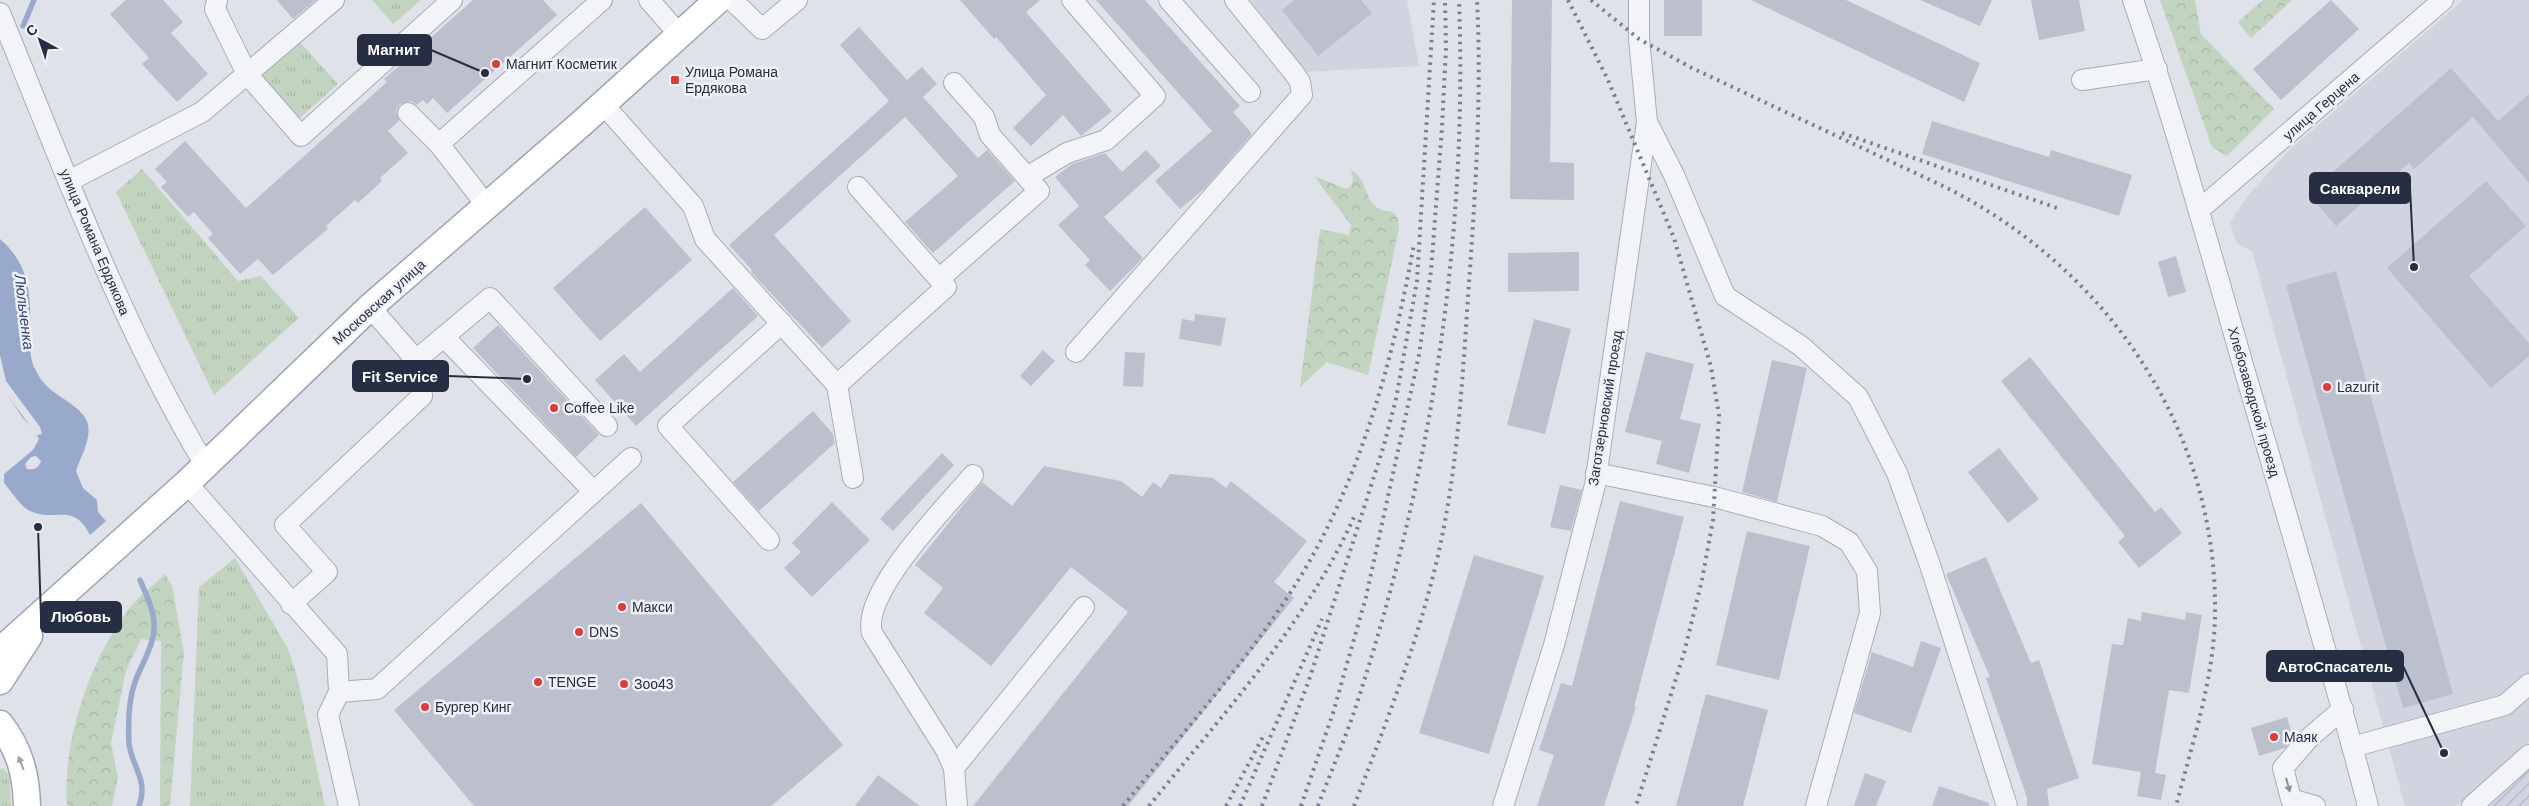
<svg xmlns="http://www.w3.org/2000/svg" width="2529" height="806" font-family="Helvetica,sans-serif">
	<defs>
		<pattern id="industrial-furrows" width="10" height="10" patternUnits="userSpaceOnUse" patternTransform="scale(1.25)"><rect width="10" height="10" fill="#d1d4df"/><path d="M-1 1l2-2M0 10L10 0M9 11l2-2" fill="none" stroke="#b3b6c1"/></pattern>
		<pattern id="grass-tufts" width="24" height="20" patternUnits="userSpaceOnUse" patternTransform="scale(1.25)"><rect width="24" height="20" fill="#c2d4c0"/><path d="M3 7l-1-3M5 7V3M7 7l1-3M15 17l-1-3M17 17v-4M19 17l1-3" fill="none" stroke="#a7b6a6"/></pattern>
		<pattern id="forest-crowns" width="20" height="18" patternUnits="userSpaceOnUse" patternTransform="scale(1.25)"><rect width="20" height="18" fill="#c2d4c0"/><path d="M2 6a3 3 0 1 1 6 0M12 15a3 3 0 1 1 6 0" fill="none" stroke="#a7b6a6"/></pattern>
	</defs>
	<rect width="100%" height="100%" fill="#e0e2ea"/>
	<!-- built -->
	<g fill="#d1d4df">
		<path d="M1250 0H1407L1419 66 1305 72Z"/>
		<path d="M2463 0H2529V742L2457 806H2405L2252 251 2237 244 2230 222 2246 198 2287 152Z"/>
	</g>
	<!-- industrial -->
	<path fill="url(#industrial-furrows)" d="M2529 768V806H2486Z"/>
	<!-- grass -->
	<g fill="url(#grass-tufts)">
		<path d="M372 0H421L393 24Z"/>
		<path d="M298 40 338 84 294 123 255 79Z"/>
		<path d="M142 169 238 281 261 276 299 318 214 395 116 192Z"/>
		<path d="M235 558 288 649 297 676 325 806H190L199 587Z"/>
		<path d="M3 768 9 775 11 806H0V769Z"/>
	</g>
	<!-- forest -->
	<g fill="url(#forest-crowns)">
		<path d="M2160 0H2195L2201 34 2274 109 2227 156 2212 147Z"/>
		<path d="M2263 0H2292L2251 38 2238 22Z"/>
		<path d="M1351 170C1365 178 1364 192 1373 204 1384 218 1397 201 1399 228L1368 375 1327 362 1300 387 1320 229 1349 235 1351 225 1314 176 1346 189 1351 186 1353 179Z"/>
		<path d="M165 574 172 586 184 652 170 806H160L161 641 141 639 126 671 111 743 118 777 112 806H67C62 742 89 663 127 611 137 597 153 586 165 574Z"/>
	</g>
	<!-- water -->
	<path fill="#98a9cc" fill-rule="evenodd" d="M0 239C29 264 31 293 30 329 30 342 29 355 34 367 37 372 40 379 44 383 54 396 84 407 88 424 91 441 81 456 76 471L83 488 97 500 98 512 106 521 90 535C73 501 55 523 30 511 21 507 11 491 4 483V474L33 450 39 439 35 431 22 417 0 383ZM36 456 41 461C39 468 34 470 27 469L25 464 31 457Z"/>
	<!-- pier -->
	<path fill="#e0e2ea" d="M0 355 6 381 40 427 42 434 37 435 2 388 0 383Z"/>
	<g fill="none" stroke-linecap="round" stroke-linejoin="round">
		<!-- stream -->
		<g stroke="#98a9cc" stroke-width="5.5">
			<path d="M23 26 34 0"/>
			<path d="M139 806C149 779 131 766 129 743 128 723 128 701 135 682 141 665 154 646 154 627 155 612 146 594 140 580"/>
		</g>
	</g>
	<!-- building -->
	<g fill="#bcc0cd">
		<path d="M126 0H163L183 22 171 33 208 74 177 102 142 64 149 58 110 14Z"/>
		<path d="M277 0H316L293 19Z"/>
		<path d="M473 0H543L557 15 447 113 433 98 427 104 423 100 417 105 411 101 400 104 396 110 399 121 388 131 408 153 380 178 382 181 358 203 355 200 326 226 328 229 273 275 258 259 240 274 208 238 213 234 194 212 188 217 161 187 167 182 155 169 185 141 246 208 387 82 384 79Z"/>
		<path d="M960 0H1040L1026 12 1112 111 1081 136 1063 115 1031 146 1013 128 1046 95 996 37 994 39Z"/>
		<path d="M1096 0H1145L1240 106 1233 112 1252 134 1205 188 1180 209 1155 181 1212 131Z"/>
		<path d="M1294 0H1361L1372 13 1318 56 1282 10Z"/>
		<path d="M1512 0H1552L1550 162 1574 163V200L1510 199Z"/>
		<rect x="1664" y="0" width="38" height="36"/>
		<path d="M1751 0H1846L1980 63 1964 102Z"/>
		<path d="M1920 0H1992L1980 26Z"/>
		<path d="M2031 0H2079L2085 31 2039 40Z"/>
		<path d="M2331 0 2359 29 2281 100 2253 69Z"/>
		<path d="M859 27 907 80 922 67 937 84 923 97 978 158 987 150 1015 181 933 253 905 222 958 176 905 117 774 235 851 321 822 348 751 272 752 270 729 245 889 101 840 45Z"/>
		<path d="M2451 68 2498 121 2529 94V183L2473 117 2414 169 2409 163 2336 226 2308 194Z"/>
		<path d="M1932 121 2049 157 2051 150 2132 175 2119 216 1922 154Z"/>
		<path d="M1146 150 1161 166 1104 217 1143 258 1110 291 1085 265 1090 260 1058 225 1079 206 1055 177 1072 164 1105 153 1122 172Z"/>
		<path d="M2486 181 2526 226 2469 276 2529 343V356L2491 388 2387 268Z"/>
		<path d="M645 207 692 260 600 341 553 288Z"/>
		<path d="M1579 252V291L1508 292V253Z"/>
		<path d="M2176 256 2186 292 2168 297 2158 262Z"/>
		<path d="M2336 271 2453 694 2403 708 2286 285Z"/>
		<path d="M733 288 758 316 636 426 595 380 624 354 640 372Z"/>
		<path d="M1195 314 1226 318 1221 346 1179 339 1182 319 1194 321Z"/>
		<path d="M1534 319 1571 329 1545 434 1507 425Z"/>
		<path d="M498 325 599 435 576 457 473 348Z"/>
		<path d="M1043 350 1055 361 1031 386 1020 376Z"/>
		<path d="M1125 352 1145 353 1143 387 1123 386Z"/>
		<path d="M1646 352 1694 364 1680 419 1701 424 1689 473 1656 464 1662 441 1625 432Z"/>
		<path d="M2030 357 2155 512 2161 507 2182 533 2139 568 2118 542 2125 536 2001 381Z"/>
		<path d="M1772 360 1807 368 1777 502 1742 492Z"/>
		<path d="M813 411 833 434 835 443 759 511 733 482Z"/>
		<path d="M1999 448 2039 499 2008 523 1968 472Z"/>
		<path d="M942 453 954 465 893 531 880 519Z"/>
		<path d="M1044 466 1121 481 1142 497 1153 482 1161 488 1170 474 1213 478 1226 488 1231 481 1307 541 1274 582 1294 598 1128 806H973L1128 612 1071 567 991 666 924 613 943 588 915 565 972 494 982 482 1012 506Z"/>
		<path d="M1560 485 1582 490 1571 531 1550 527Z"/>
		<path d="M1620 501 1684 517 1634 707H1636L1604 806H1537L1554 755 1539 750 1561 683 1572 686Z"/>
		<path d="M832 502 870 540 812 597 784 568 801 552 792 543Z"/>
		<path d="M641 503 843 745 771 806H474L394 710Z"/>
		<path d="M1747 531 1810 546 1779 680 1716 665Z"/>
		<path d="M1474 555 1544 576 1489 754 1419 733Z"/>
		<path d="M1986 557 2031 663 2039 660 2079 778 2047 789 2049 806H2027V798L1986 678 1990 677 1946 574Z"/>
		<path d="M2142 612 2185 620 2186 612 2202 615 2189 693 2169 690 2155 773 2166 775 2161 800 2137 796 2141 772 2092 764 2112 644 2123 645 2128 618 2141 621Z"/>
		<path d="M1921 641 1941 648 1911 733 1854 713 1872 652 1913 667Z"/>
		<path d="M1706 694 1768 710 1743 806H1676Z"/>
		<path d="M2287 717 2293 738 2285 748 2259 756 2251 728Z"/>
		<path d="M1865 773 1886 781 1876 806H1854Z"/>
		<path d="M878 775 920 806H855Z"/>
		<path d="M1939 786 1989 803V806H1932Z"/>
	</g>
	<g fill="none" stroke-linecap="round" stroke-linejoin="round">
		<defs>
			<g id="minor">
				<path d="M334 0 247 74 301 136 452 0"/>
				<path d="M649 0 678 33"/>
				<path d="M732 0 762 29 797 0"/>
				<path d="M1169 0 1250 92"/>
				<path d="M2133 0C2175 122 2209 247 2245 372 2287 516 2330 660 2368 806"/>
				<path d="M0 13C63 166 120 323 205 465"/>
				<path d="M2082 80 2157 69"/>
				<path d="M603 104 693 206 705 239 837 385 853 478"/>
				<path d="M408 113 439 144 487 206"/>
				<path d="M1647 122 1674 175 1725 296 1801 346 1858 397 1897 473 1930 565 2007 806"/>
				<path d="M439 144 602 0"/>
				<path d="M1027 177 1067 153 1106 140 1155 96 1072 0"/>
				<path d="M69 181 202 112 247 74 215 9 217 0"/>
				<path d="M2199 210 2443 0"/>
				<path d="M939 279 1039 191 990 135 984 117 954 83"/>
				<path d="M444 337 594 492"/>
				<path d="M1076 352 1302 95 1300 82 1294 73 1235 0"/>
				<path d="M416 360 490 298 607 426"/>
				<path d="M837 385 946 287 858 187"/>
				<path d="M1596 473 1714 497 1822 526 1849 542 1867 571 1870 613 1816 806"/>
				<path d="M187 483 337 654 339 692 328 715 349 806"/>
				<path d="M769 540 668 426 782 323"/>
				<path d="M291 604 327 572 285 525 422 396 416 360 370 307"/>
				<path d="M339 692 377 689 631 458"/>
				<path d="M2352 747 2505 705 2529 684"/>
				<path d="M954 768 1084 607"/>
				<path d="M957 806 954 768 946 750 872 633C861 592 947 506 973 475"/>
				<path d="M1503 806 1554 645 1595 485 1647 122 1639 39V0"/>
				<path d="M2315 806 2291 799 2283 768 2309 738 2343 709"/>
				<path d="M2472 806 2529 755"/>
			</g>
			<g id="major">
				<path d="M0 651 187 483 370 307 582 123 718 0"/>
				<path d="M0 681 29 636"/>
				<path d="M0 724C20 750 26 774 27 806"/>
			</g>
		</defs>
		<!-- minor casing -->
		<use href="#minor" stroke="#a8acb8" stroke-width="22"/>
		<!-- major casing -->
		<use href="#major" stroke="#9ea4b6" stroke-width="29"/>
		<!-- minor -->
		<use href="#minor" stroke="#f3f4f8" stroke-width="20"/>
		<!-- major -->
		<use href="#major" stroke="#fff" stroke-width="26"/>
		<!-- rail -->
		<g stroke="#787e95" stroke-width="4" stroke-dasharray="2.5 5" stroke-linecap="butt">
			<path d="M1568 0 1608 80 1674 238 1711 367 1719 415 1713 520 1702 580 1684 653 1636 806"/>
			<path d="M1591 0 1639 39 1692 68 1943 186C2108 268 2219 431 2215 618 2213 682 2192 744 2176 806"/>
			<path d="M1842 133 2060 209"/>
			<path d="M1123 806C1183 732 1249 660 1299 579 1361 478 1393 360 1414 244"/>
			<path d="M1149 806C1223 714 1306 624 1355 515"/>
			<path d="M1226 806 1265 733"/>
			<path d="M1240 806 1322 619"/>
			<path d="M1262 806 1309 680 1384 445 1396 399 1417 281 1434 0"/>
			<path d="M1301 806 1333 713 1366 597 1419 355 1431 271 1442 127 1446 48 1445 0"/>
			<path d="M1318 806C1330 774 1344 742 1355 709 1430 482 1468 240 1459 0"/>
			<path d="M1354 806C1385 726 1416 647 1436 564 1457 476 1462 387 1468 297 1475 198 1482 99 1477 0"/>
		</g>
	</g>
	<!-- one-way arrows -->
	<defs><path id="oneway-solid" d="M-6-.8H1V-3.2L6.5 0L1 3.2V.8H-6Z" transform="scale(1.25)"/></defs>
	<use fill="#9ea0aa" href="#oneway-solid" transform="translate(21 763) rotate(-111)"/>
	<use fill="#8d909d" href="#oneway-solid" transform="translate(2288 785) rotate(75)"/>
	<!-- markers -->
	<g fill="#d83d3c" stroke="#eff1f7" stroke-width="2">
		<circle cx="496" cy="64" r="5"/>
		<rect x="670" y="75" width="10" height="10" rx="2.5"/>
		<circle cx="2327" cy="387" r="5"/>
		<circle cx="554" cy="408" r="5"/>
		<circle cx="622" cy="607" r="5"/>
		<circle cx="579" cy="632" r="5"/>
		<circle cx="538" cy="682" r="5"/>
		<circle cx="624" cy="684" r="5"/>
		<circle cx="425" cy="707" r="5"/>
		<circle cx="2274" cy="737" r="5"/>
	</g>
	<g text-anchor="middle" stroke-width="5" stroke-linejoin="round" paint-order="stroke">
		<!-- poi labels -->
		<g font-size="14" fill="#272d42" stroke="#eff1f7" text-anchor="start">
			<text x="506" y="69">Магнит Косметик</text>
			<text x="685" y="77">Улица Романа<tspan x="685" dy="16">Ердякова</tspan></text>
			<text x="2337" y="392">Lazurit</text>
			<text x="564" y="413">Coffee Like</text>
			<text x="632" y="612">Макси</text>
			<text x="589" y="637">DNS</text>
			<text x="548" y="687">TENGE</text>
			<text x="634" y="689">Зоо43</text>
			<text x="435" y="712">Бургер Кинг</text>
			<text x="2284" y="742">Маяк</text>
		</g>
		<!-- street labels -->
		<g font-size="14" fill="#272d42" stroke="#eff1f7">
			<text transform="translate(2321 106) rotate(-41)" y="5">улица Герцена</text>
			<text transform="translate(95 242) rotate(67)" y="5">улица Романа Ердякова</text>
			<text transform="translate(379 302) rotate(-42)" y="5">Московская улица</text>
			<text transform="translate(2254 402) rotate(74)" y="5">Хлебозаводской проезд</text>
			<text transform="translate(1605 408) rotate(-81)" y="5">Заготзерновский проезд</text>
		</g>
		<!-- water labels -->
		<g font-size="15" font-style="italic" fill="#2e4479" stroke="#eff1f7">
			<text transform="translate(24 312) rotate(83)" y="5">Люльченка</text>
		</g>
	</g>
	<!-- callouts -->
	<path fill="none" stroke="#272d42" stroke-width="2" d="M485 73L431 50M2414 267L2410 188M527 379L448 376M38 527L41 617M2444 753L2403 666"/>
	<g fill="#272d42" stroke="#eff1f7" stroke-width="2">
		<circle cx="485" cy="73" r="5"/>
		<circle cx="2414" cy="267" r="5"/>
		<circle cx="527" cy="379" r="5"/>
		<circle cx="38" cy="527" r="5"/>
		<circle cx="2444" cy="753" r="5"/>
	</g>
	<g fill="#272d42" stroke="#272d42" stroke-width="2">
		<rect x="358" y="35" width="73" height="30" rx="5"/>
		<rect x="2310" y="173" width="100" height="30" rx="5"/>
		<rect x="353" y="361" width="95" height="30" rx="5"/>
		<rect x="41" y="602" width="80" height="30" rx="5"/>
		<rect x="2267" y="651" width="136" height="30" rx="5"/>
	</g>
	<g font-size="15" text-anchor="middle" font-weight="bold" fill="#fff">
		<text x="394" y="55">Магнит</text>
		<text x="2360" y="194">Сакварели</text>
		<text x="400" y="382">Fit Service</text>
		<text x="81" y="622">Любовь</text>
		<text x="2335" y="672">АвтоСпасатель</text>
	</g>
	<!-- north arrow -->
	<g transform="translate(40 40) rotate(320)" stroke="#eff1f7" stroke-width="4" paint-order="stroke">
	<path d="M0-4L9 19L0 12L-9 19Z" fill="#272d42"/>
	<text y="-8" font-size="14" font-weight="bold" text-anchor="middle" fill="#272d42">С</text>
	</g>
</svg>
